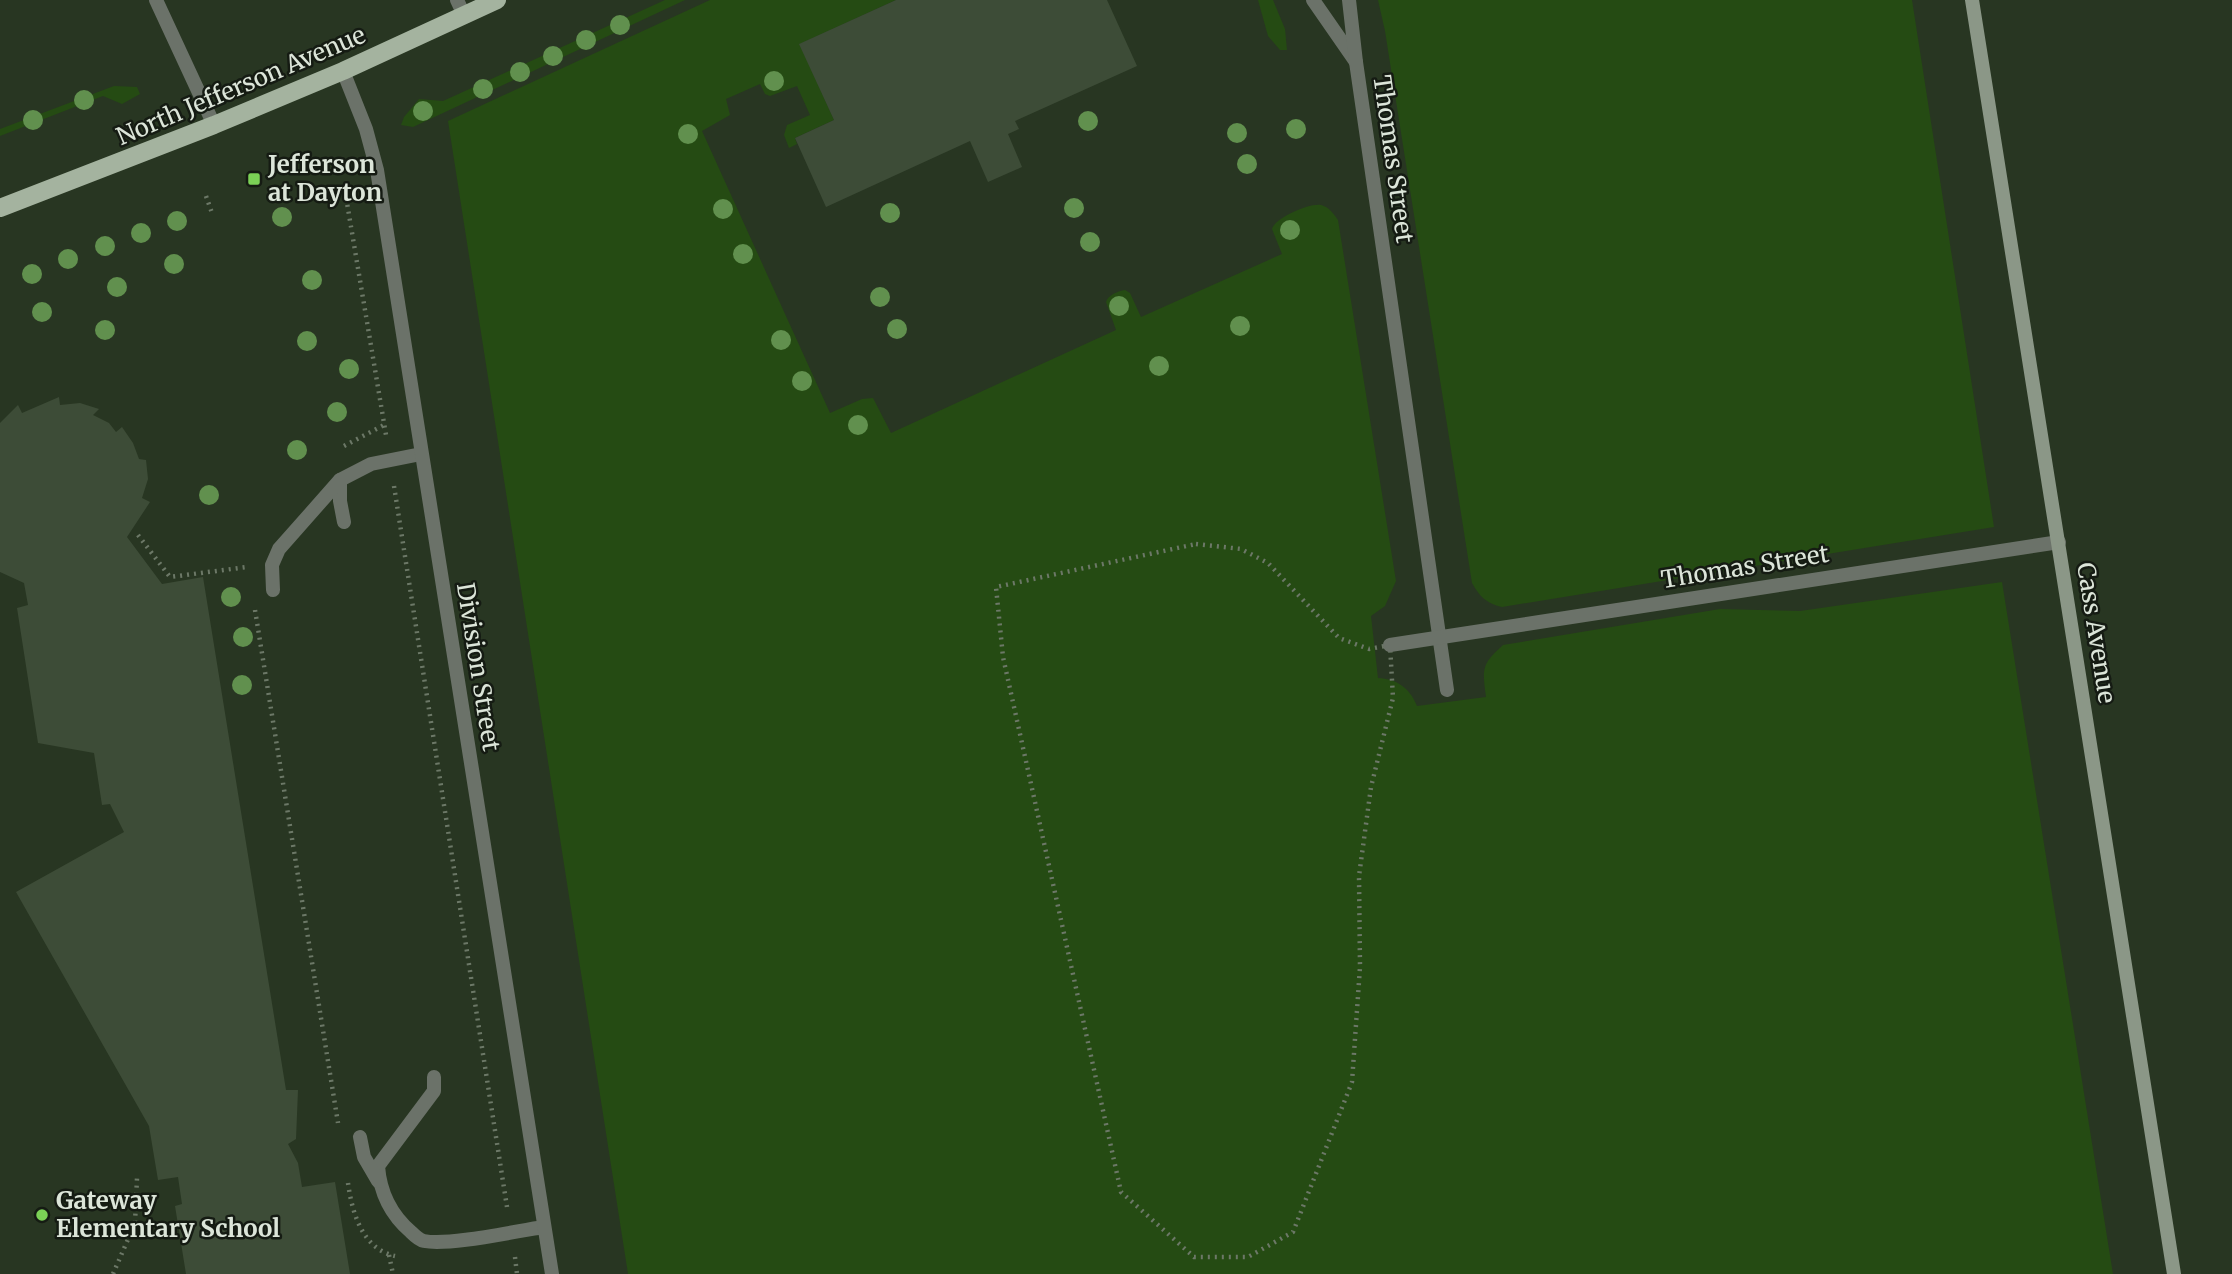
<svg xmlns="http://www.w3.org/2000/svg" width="2232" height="1274" font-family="Merriweather,serif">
	<rect width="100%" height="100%" fill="#283622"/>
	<!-- green -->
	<g fill="#254b13">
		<path d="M665 0H685L413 127 401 125 404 117 419 99 443 101Z"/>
		<path d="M710 0H896L800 44 834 120 795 138 797 144 789 148 784 135 787 125 810 115 797 86 770 96 765 94 760 84 726 99 730 115 702 131 830 413 862 399 873 398 891 433 1116 330 1106 302C1108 295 1118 291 1125 290L1130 293 1141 317 1282 254 1272 229C1275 218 1309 203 1321 205 1329 207 1334 214 1338 220L1396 581 1385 606 1371 616 1378 678C1397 679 1410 688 1417 706L1486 697C1482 668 1482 664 1503 645L1720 609 1800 611 2002 582 2113 1274H628L448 121Z"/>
		<path d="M1258 0H1273L1285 29 1287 50H1280L1268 36Z"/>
		<path d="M1378 0H1912L1994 527 1502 607C1486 603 1480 597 1472 583L1385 31Z"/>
		<path d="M114 86 137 87 140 94 122 104 103 96 0 136V129Z"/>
	</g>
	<!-- building -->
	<g fill="#3d4c37">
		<path d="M896 0H1107L1137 66 1015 121 1019 129 1008 134 1022 167 988 182 970 141 826 207 795 138 834 120 799 44Z"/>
		<path d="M59 397 60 405 80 403 99 409 93 415 109 423 116 432 122 427 133 443 139 459 146 460 148 479 142 498 150 502 127 537 162 584 203 577 286 1090H298L296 1139 288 1144 298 1163 302 1187 335 1182 350 1274H186L175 1206 182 1204 178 1177 158 1180 149 1126 16 892 124 832 110 804 102 805 94 753 38 743 17 608 28 605 24 583 0 572V423L18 405 22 413Z"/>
	</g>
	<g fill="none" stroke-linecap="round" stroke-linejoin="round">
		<!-- path -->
		<g stroke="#6c7867" stroke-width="4.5" stroke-dasharray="2 5" stroke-linecap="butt">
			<path d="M345 191 386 435"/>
			<path d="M206 196 212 213"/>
			<path d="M344 446 384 425"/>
			<path d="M394 486 507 1207"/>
			<path d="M138 535 170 577 247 567"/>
			<path d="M1196 544 1241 549 1268 563 1339 638 1369 649 1390 645 1393 698 1371 787 1359 876 1360 967 1352 1082 1293 1232 1248 1257H1194L1121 1192 1003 657 996 587Z"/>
			<path d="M255 610 338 1123"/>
			<path d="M348 1183C352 1212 362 1249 395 1256"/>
			<path d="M389 1255 393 1274"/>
			<path d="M515 1257 517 1274"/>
			<path d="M113 1274 135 1223 137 1178"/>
		</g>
		<!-- service -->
		<g stroke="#6b7269" stroke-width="14">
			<path d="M457 0 464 15"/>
			<path d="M340 480V501L344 522"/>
			<path d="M273 590 272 565 279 549 340 480 371 464 421 454"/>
			<path d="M434 1077V1091L378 1166C380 1193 390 1214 411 1232 415 1236 419 1240 424 1241 449 1246 516 1231 544 1227"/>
			<path d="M360 1137 364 1157 378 1181"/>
		</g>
		<!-- minor -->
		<g stroke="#6b7269" stroke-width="14">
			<path d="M156 0 214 125"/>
			<path d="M1313 0 1356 62"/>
			<path d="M1349 0 1356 62 1447 690"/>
			<path d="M343 71 366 129 377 170 552 1274"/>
			<path d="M1390 645 2059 542"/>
		</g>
		<!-- secondary -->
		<path stroke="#8b9787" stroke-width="14" d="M1972 0 2174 1274"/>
		<!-- primary -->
		<path stroke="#a4b39f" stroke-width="18" d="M0 208 214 125 343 71 497 0"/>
	</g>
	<!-- trees -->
	<g fill="#61904e">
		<circle cx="620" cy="25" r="10"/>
		<circle cx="586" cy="40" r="10"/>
		<circle cx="553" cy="56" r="10"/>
		<circle cx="520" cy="72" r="10"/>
		<circle cx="774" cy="81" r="10"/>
		<circle cx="483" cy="89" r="10"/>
		<circle cx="84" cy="100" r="10"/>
		<circle cx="423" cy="111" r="10"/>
		<circle cx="33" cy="120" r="10"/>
		<circle cx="1088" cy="121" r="10"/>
		<circle cx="1296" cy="129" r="10"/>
		<circle cx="1237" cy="133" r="10"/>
		<circle cx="688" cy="134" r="10"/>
		<circle cx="1247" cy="164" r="10"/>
		<circle cx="1074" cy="208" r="10"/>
		<circle cx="723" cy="209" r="10"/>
		<circle cx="890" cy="213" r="10"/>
		<circle cx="282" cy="217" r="10"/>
		<circle cx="177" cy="221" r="10"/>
		<circle cx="1290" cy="230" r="10"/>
		<circle cx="141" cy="233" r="10"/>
		<circle cx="1090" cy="242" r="10"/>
		<circle cx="105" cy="246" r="10"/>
		<circle cx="743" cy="254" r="10"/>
		<circle cx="68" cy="259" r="10"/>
		<circle cx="174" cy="264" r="10"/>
		<circle cx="32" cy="274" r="10"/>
		<circle cx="312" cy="280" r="10"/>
		<circle cx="117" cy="287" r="10"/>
		<circle cx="880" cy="297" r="10"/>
		<circle cx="1119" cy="306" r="10"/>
		<circle cx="42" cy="312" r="10"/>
		<circle cx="1240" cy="326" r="10"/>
		<circle cx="897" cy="329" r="10"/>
		<circle cx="105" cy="330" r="10"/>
		<circle cx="781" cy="340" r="10"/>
		<circle cx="307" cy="341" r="10"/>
		<circle cx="1159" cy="366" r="10"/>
		<circle cx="349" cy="369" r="10"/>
		<circle cx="802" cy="381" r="10"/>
		<circle cx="337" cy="412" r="10"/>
		<circle cx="858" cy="425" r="10"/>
		<circle cx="297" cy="450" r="10"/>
		<circle cx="209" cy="495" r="10"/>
		<circle cx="231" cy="597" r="10"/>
		<circle cx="243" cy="637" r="10"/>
		<circle cx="242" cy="685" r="10"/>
	</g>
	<!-- markers -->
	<g fill="#7bd156" stroke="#151b13" stroke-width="2.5">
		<rect x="247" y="172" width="14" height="14" rx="3.5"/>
		<circle cx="42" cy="1215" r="7"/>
	</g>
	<g text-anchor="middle" stroke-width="5" stroke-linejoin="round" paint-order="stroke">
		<!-- street labels -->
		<g font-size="24" fill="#dce5d9" stroke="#151b13">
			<text transform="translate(241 86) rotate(-23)" y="8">North Jefferson Avenue</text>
			<text transform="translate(1393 159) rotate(82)" y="8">Thomas Street</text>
			<text transform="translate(1745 567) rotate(-9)" y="8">Thomas Street</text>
			<text transform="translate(2096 633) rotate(81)" y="8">Cass Avenue</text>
			<text transform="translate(478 667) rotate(81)" y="8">Division Street</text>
		</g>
		<!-- poi labels -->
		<g font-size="24" font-weight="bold" fill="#dce5d9" stroke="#151b13" text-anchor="start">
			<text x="268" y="173">Jefferson<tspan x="268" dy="28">at Dayton</tspan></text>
			<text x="56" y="1209">Gateway<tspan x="56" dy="28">Elementary School</tspan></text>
		</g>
	</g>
</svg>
